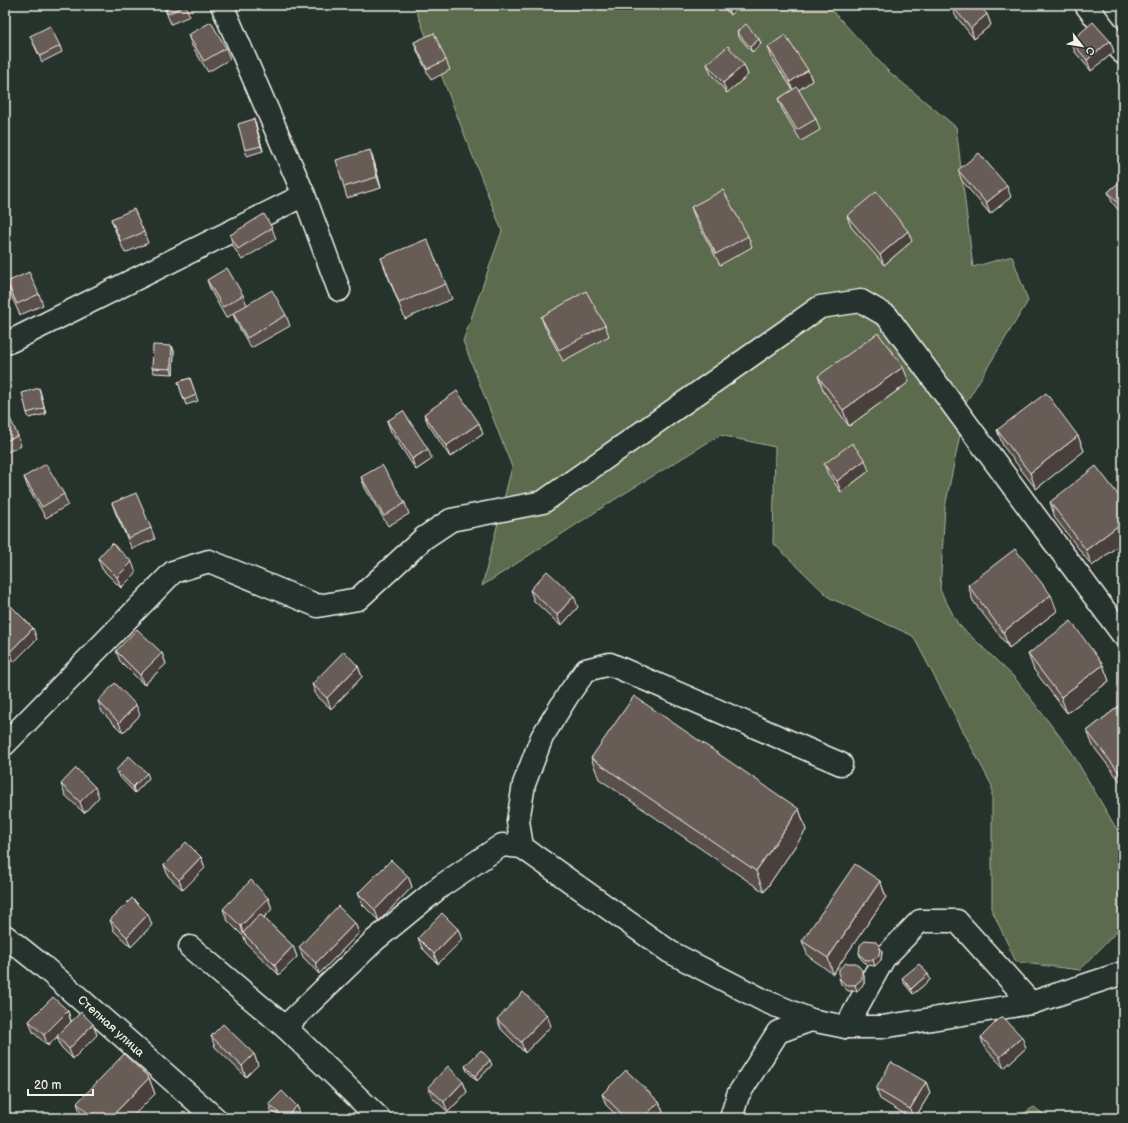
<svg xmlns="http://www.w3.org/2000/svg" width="1128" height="1123" font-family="'Balsamiq Sans',sans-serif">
	<rect width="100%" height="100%" fill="#26332d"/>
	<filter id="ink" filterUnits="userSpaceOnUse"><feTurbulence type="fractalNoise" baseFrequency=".025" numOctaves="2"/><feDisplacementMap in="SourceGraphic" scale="8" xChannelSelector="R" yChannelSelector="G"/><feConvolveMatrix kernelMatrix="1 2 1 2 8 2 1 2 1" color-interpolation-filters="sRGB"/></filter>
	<g filter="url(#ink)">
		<!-- green -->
		<g fill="#5c6b4d" stroke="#a8ae9a">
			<path d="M414 5H827L888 71 956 127 973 267 1012 256 1028 301 967 401 945 507 940 590 958 624 1014 677 1071 751 1123 840V925L1080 970 1016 962 992 910V786L913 636 830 598 773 543 775 447 720 435 617 498 482 586 512 467 463 341 502 231Z"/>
			<path d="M1034 1107 1048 1118H1016Z"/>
		</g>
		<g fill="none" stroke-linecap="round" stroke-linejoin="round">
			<defs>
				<g id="minor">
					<path d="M222 5 304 195 339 290"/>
					<path d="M1086 5 1123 53"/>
					<path d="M5 341H11L304 195"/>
					<path d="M5 744 173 572 209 561 318 606 358 599 424 538 451 520 543 502 820 307 861 301 887 316 1123 635"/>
					<path d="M522 847 518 821 524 784 542 737 568 695 586 670 610 664 841 764"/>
					<path d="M5 936 44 967 215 1118"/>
					<path d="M190 947 285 1027 379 1118"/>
					<path d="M285 1027 375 940 441 886 502 845 522 847 670 952 765 1001 811 1020 846 1027H882L1031 1003 1123 973"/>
					<path d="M846 1027 884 958 920 921H957L1031 1003"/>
					<path d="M731 1118 738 1095 778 1032 811 1020"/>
				</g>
			</defs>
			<!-- minor casing -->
			<use href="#minor" stroke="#f4f1e8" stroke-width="25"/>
			<!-- minor -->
			<use href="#minor" stroke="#26332d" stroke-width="22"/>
		</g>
		<!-- wall -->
		<g fill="#594f4b" stroke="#f4f1e8">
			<path d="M163 5H185L190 16 171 24Z"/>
			<path d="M722 5H742L730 15Z"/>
			<path d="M951 5 987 14 991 25 974 39 955 15Z"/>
			<path d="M737 32 759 39 761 44 752 52 739 37Z"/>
			<path d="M188 35 226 48 230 59 208 72 192 46Z"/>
			<path d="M30 36 60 46 62 52 42 62Z"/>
			<path d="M1071 41H1110L1114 52 1091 71 1075 52Z"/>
			<path d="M414 42 446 60 450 70 431 80 418 53Z"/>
			<path d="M768 47 808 70 812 81 798 90 816 119 820 130 801 141 782 109 778 99 793 90 772 58Z"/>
			<path d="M707 64 744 65 748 75 727 93 711 74Z"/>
			<path d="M254 119 263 151 247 156 245 150Z"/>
			<path d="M374 161 381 188 347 198 344 187Z"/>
			<path d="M958 170 1011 197 990 214 962 181Z"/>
			<path d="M1123 179V216L1112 202 1108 192Z"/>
			<path d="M691 207 748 236 752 247 720 265 695 218Z"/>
			<path d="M847 216 912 241 884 265 851 227Z"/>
			<path d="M111 219 144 232 148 243 125 253 115 230Z"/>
			<path d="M272 228 276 239 242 260 233 246 230 235Z"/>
			<path d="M381 258 446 284 452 299 405 319 387 274Z"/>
			<path d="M207 280 243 295 247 305 286 315 290 326 251 348 237 324 233 314 226 318 211 291Z"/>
			<path d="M7 282 39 294 43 305 20 315 10 293Z"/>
			<path d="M541 317 605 325 609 336 563 361 545 327Z"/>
			<path d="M172 346 174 351 173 374 154 373 152 368Z"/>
			<path d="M818 376 909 382 849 426 824 392Z"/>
			<path d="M190 378 198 401 186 405 178 382Z"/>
			<path d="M39 388 46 414 29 418 27 413Z"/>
			<path d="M424 414 483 434 450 457 428 424Z"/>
			<path d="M5 418 18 436 21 446 5 453Z"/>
			<path d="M387 421 432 459 416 470 391 432Z"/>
			<path d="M997 430 1078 436 1084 451 1036 489 1003 446Z"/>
			<path d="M824 464 869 471 841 492 828 474Z"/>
			<path d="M24 477 64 494 68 505 46 518 28 488Z"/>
			<path d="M361 477 405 503 409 514 388 526 365 488Z"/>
			<path d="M1123 501V542L1092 566 1055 518 1050 502Z"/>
			<path d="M112 503 151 528 155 539 132 549 116 514Z"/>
			<path d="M98 558 136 573 121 588 102 569Z"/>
			<path d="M968 585 1057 611 1009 648 973 601Z"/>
			<path d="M530 590 578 607 561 626 534 601Z"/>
			<path d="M5 612 37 639 14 662 5 654Z"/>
			<path d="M116 651 162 653 166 664 144 685 120 661Z"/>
			<path d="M1028 654 1103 665 1109 681 1067 713 1034 670Z"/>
			<path d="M358 666 362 677 331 709 316 695 312 684Z"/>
			<path d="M98 701 140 715 123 733 102 712Z"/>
			<path d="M1123 703V785L1093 746 1087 731Z"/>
			<path d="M591 758 799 809 806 830 764 892 599 779Z"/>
			<path d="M116 770 149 778 135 793 118 775Z"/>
			<path d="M61 784 99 797 84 813 65 795Z"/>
			<path d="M201 857 205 868 183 890 168 876 164 865Z"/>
			<path d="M408 876 412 887 379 921 362 904 358 893Z"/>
			<path d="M880 881 886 897 833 974 808 956 802 941Z"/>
			<path d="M268 898 272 909 264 918 293 946 297 957 279 975 246 943 244 937 227 920 223 909Z"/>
			<path d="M110 920 152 925 131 947 114 931Z"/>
			<path d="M355 923 359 933 319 974 303 957 299 947Z"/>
			<path d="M458 929 462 940 438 964 422 948 418 938Z"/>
			<path d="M882 952 881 960 875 966 867 965 861 959 859 953Z"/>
			<path d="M862 970 864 975V984L857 991H848L841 984 839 978Z"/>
			<path d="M928 974 930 980 913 994 904 983 902 978Z"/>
			<path d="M68 1011 71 1021 93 1024 97 1035 73 1059 61 1047 57 1037 48 1046 33 1032 29 1021Z"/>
			<path d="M497 1019 551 1026 525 1053 501 1029Z"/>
			<path d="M211 1036 254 1054 258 1065 246 1077 215 1047Z"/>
			<path d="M981 1037 1026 1048 1004 1068 984 1047Z"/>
			<path d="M492 1065 477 1081 467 1071 465 1066Z"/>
			<path d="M149 1078 155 1094 131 1118H82L77 1103Z"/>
			<path d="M463 1082 467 1092 448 1112 432 1097 428 1087Z"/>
			<path d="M926 1082 930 1093 915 1118H911L880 1099 876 1089Z"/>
			<path d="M602 1094 659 1102 663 1112 657 1118H619L606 1105Z"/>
			<path d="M269 1104 297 1106 299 1111 293 1118H280L271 1110Z"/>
		</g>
		<!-- shaded-wall -->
		<g fill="#49403d" stroke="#f4f1e8">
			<path d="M727 5H742L730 15Z"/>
			<path d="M916 5H924L917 9Z"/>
			<path d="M987 14 991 25 974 39 971 28Z"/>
			<path d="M759 39 761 44 752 52 750 47Z"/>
			<path d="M1110 41 1114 52 1091 71 1087 60Z"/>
			<path d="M744 65 748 75 727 93 723 83Z"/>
			<path d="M808 70 812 81 794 93 790 82Z"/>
			<path d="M254 119 256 124 263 151 261 146Z"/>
			<path d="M370 150 374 161 381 188 377 177Z"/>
			<path d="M1007 186 1011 197 990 214 986 203Z"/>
			<path d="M908 231 912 241 884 265 880 255Z"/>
			<path d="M172 346 174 351 173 374 171 369Z"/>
			<path d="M903 367 909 382 849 426 843 410Z"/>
			<path d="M39 388 41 394 46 414 44 408Z"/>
			<path d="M479 423 483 434 450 457 446 446Z"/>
			<path d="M1078 436 1084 451 1036 489 1030 473Z"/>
			<path d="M428 449 432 459 416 470 412 459Z"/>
			<path d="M865 460 869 471 841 492 837 481Z"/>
			<path d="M1123 522V542L1092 566 1086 550Z"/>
			<path d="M132 562 136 573 121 588 117 577Z"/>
			<path d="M1051 595 1057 611 1009 648 1003 632Z"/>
			<path d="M574 596 578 607 561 626 557 615Z"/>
			<path d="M33 628 37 639 14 662 10 652Z"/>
			<path d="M162 653 166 664 144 685 140 675Z"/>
			<path d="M1103 665 1109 681 1067 713 1061 697Z"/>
			<path d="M358 666 362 677 331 709 327 698Z"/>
			<path d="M136 705 140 715 123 733 119 723Z"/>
			<path d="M1123 767V784L1118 771Z"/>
			<path d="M147 773 149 778 135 793 133 787Z"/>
			<path d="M95 787 99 797 84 813 80 802Z"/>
			<path d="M799 809 806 830 764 892 756 871Z"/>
			<path d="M201 857 205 868 183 890 179 880Z"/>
			<path d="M408 876 412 887 379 921 375 910Z"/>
			<path d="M880 881 886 897 833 974 828 958Z"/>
			<path d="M268 898 272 909 246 936 243 933 241 926Z"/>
			<path d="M148 914 152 925 131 947 127 937Z"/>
			<path d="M355 923 359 933 319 974 316 963Z"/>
			<path d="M458 929 462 940 438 964 434 954Z"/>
			<path d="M293 946 297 957 279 975 275 965Z"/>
			<path d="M880 947 882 952 881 960 875 966 873 960Z"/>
			<path d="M862 970 864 975V984L857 991 855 985Z"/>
			<path d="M928 974 930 980 913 994 911 989Z"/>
			<path d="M68 1011 71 1022 48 1046 44 1035Z"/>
			<path d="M547 1015 551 1026 525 1053 521 1042Z"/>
			<path d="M93 1024 97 1035 73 1059 69 1049Z"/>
			<path d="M1022 1037 1026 1048 1004 1068 1000 1057Z"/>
			<path d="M254 1054 258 1065 246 1077 242 1066Z"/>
			<path d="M490 1060 492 1065 477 1081 475 1076Z"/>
			<path d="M149 1078 155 1094 131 1118H110Z"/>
			<path d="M463 1082 467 1092 448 1112 444 1102Z"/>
			<path d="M926 1082 930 1093 915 1118H913L910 1109Z"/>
			<path d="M659 1102 663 1112 657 1118H643Z"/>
			<path d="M297 1106 299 1111 293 1118H285Z"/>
		</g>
		<!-- building -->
		<g fill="#685c57" stroke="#f4f1e8">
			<path d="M164 5H186L168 14Z"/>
			<path d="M951 5H979L987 14 971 28Z"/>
			<path d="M211 22 226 48 204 61 188 35Z"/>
			<path d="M1093 22 1110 41 1087 60 1071 41Z"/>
			<path d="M746 24 759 39 750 47 737 32Z"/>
			<path d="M50 26 60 46 40 56 30 36Z"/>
			<path d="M434 33 446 60 427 69 414 42Z"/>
			<path d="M785 35 808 70 790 82 768 47Z"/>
			<path d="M728 46 744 65 723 83 707 64Z"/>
			<path d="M797 87 816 119 797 130 778 99Z"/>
			<path d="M254 119 261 146 245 150 238 124Z"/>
			<path d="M370 150 377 177 344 187 336 160Z"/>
			<path d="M979 153 1007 186 986 203 958 170Z"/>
			<path d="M1123 179V209L1108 192Z"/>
			<path d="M723 190 748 236 716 254 691 207Z"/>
			<path d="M876 192 908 231 880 255 847 216Z"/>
			<path d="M134 209 144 232 121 242 111 219Z"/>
			<path d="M264 214 272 228 238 249 230 235Z"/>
			<path d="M427 239 446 284 399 303 381 258Z"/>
			<path d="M227 268 243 295 223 307 207 280Z"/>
			<path d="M29 272 39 294 17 304 7 282Z"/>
			<path d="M272 290 286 315 247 338 233 313Z"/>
			<path d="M586 291 605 325 559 350 541 317Z"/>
			<path d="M878 333 903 367 843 410 818 376Z"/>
			<path d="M153 345 172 346 171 369 152 368Z"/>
			<path d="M190 378 196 395 184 400 178 382Z"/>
			<path d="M39 388 44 408 27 413 22 393Z"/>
			<path d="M457 391 479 423 446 446 424 414Z"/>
			<path d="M1046 393 1078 436 1030 473 997 430Z"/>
			<path d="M403 411 428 449 412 459 387 421Z"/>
			<path d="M9 416 18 436 5 441V418Z"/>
			<path d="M852 443 865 460 837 481 824 464Z"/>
			<path d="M46 464 64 494 42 507 24 477Z"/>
			<path d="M382 465 405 503 384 516 361 477Z"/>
			<path d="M1096 466 1123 501V522L1086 550 1050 502Z"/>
			<path d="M136 493 151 528 128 538 112 503Z"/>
			<path d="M112 543 132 562 117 577 98 558Z"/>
			<path d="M1015 549 1051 595 1003 632 968 585Z"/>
			<path d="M547 571 574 596 557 615 530 590Z"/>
			<path d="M11 606 33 628 10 652 5 647V612Z"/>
			<path d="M1071 621 1103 665 1061 697 1028 654Z"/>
			<path d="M137 629 162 653 140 675 116 651Z"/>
			<path d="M344 651 358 666 327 698 312 684Z"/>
			<path d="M115 683 136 705 119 723 98 701Z"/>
			<path d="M634 696 799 809 756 871 591 758Z"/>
			<path d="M1123 703V767L1118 771 1087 731Z"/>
			<path d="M129 756 147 773 133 787 116 770Z"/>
			<path d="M76 768 95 787 80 802 61 784Z"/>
			<path d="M186 842 201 857 179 880 164 865Z"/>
			<path d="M391 860 408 876 375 910 358 893Z"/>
			<path d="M855 864 880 881 828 958 802 941Z"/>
			<path d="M251 880 268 898 241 926 223 909Z"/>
			<path d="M132 898 148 914 127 937 110 920Z"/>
			<path d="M338 906 355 923 316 963 299 947Z"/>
			<path d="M442 913 458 929 434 954 418 938Z"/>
			<path d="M260 914 293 946 275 965 243 933Z"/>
			<path d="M866 940 875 941 880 947 879 955 873 960H865L859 953 860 945Z"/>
			<path d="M846 963H856L862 970V979L855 985H846L839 978V969Z"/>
			<path d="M919 964 928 974 911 989 902 978Z"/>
			<path d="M523 992 547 1015 521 1042 497 1019Z"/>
			<path d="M53 997 68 1011 44 1035 29 1021Z"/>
			<path d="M81 1012 93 1024 69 1049 57 1036Z"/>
			<path d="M1002 1016 1022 1037 1000 1057 981 1037Z"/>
			<path d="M223 1024 254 1054 242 1066 211 1036Z"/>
			<path d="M481 1050 490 1060 475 1076 465 1066Z"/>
			<path d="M124 1054 149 1078 110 1118H93L77 1103Z"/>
			<path d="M891 1062 926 1082 910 1109 876 1089Z"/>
			<path d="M448 1066 463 1082 444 1102 428 1087Z"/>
			<path d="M626 1070 659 1102 643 1118H626L602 1094Z"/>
			<path d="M282 1091 297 1106 285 1118H284L269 1104Z"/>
			<path d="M5 1113 11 1118H5Z"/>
		</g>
	</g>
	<g text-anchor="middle" stroke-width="3" stroke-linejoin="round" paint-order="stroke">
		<!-- street labels -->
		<g font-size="12" fill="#f4f1e8" stroke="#26332d">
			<text transform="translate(111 1026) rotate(42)" y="4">Степная улица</text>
		</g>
	</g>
	<!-- margin -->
	<rect width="1128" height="1123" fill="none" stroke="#26332d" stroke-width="20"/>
	<rect x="10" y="10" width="1108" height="1103" fill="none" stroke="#f4f1e8" stroke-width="1.5" filter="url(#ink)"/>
	<!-- north arrow -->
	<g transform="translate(1082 46) rotate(121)" stroke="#26332d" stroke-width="3" paint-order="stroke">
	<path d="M0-3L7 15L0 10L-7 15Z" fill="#f4f1e8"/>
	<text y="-6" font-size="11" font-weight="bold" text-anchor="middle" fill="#f4f1e8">С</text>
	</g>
	<!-- scale -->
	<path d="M28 1089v6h65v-6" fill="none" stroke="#f4f1e8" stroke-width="2"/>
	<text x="34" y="1089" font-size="12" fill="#f4f1e8" stroke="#26332d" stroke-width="3" paint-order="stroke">20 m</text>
</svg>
